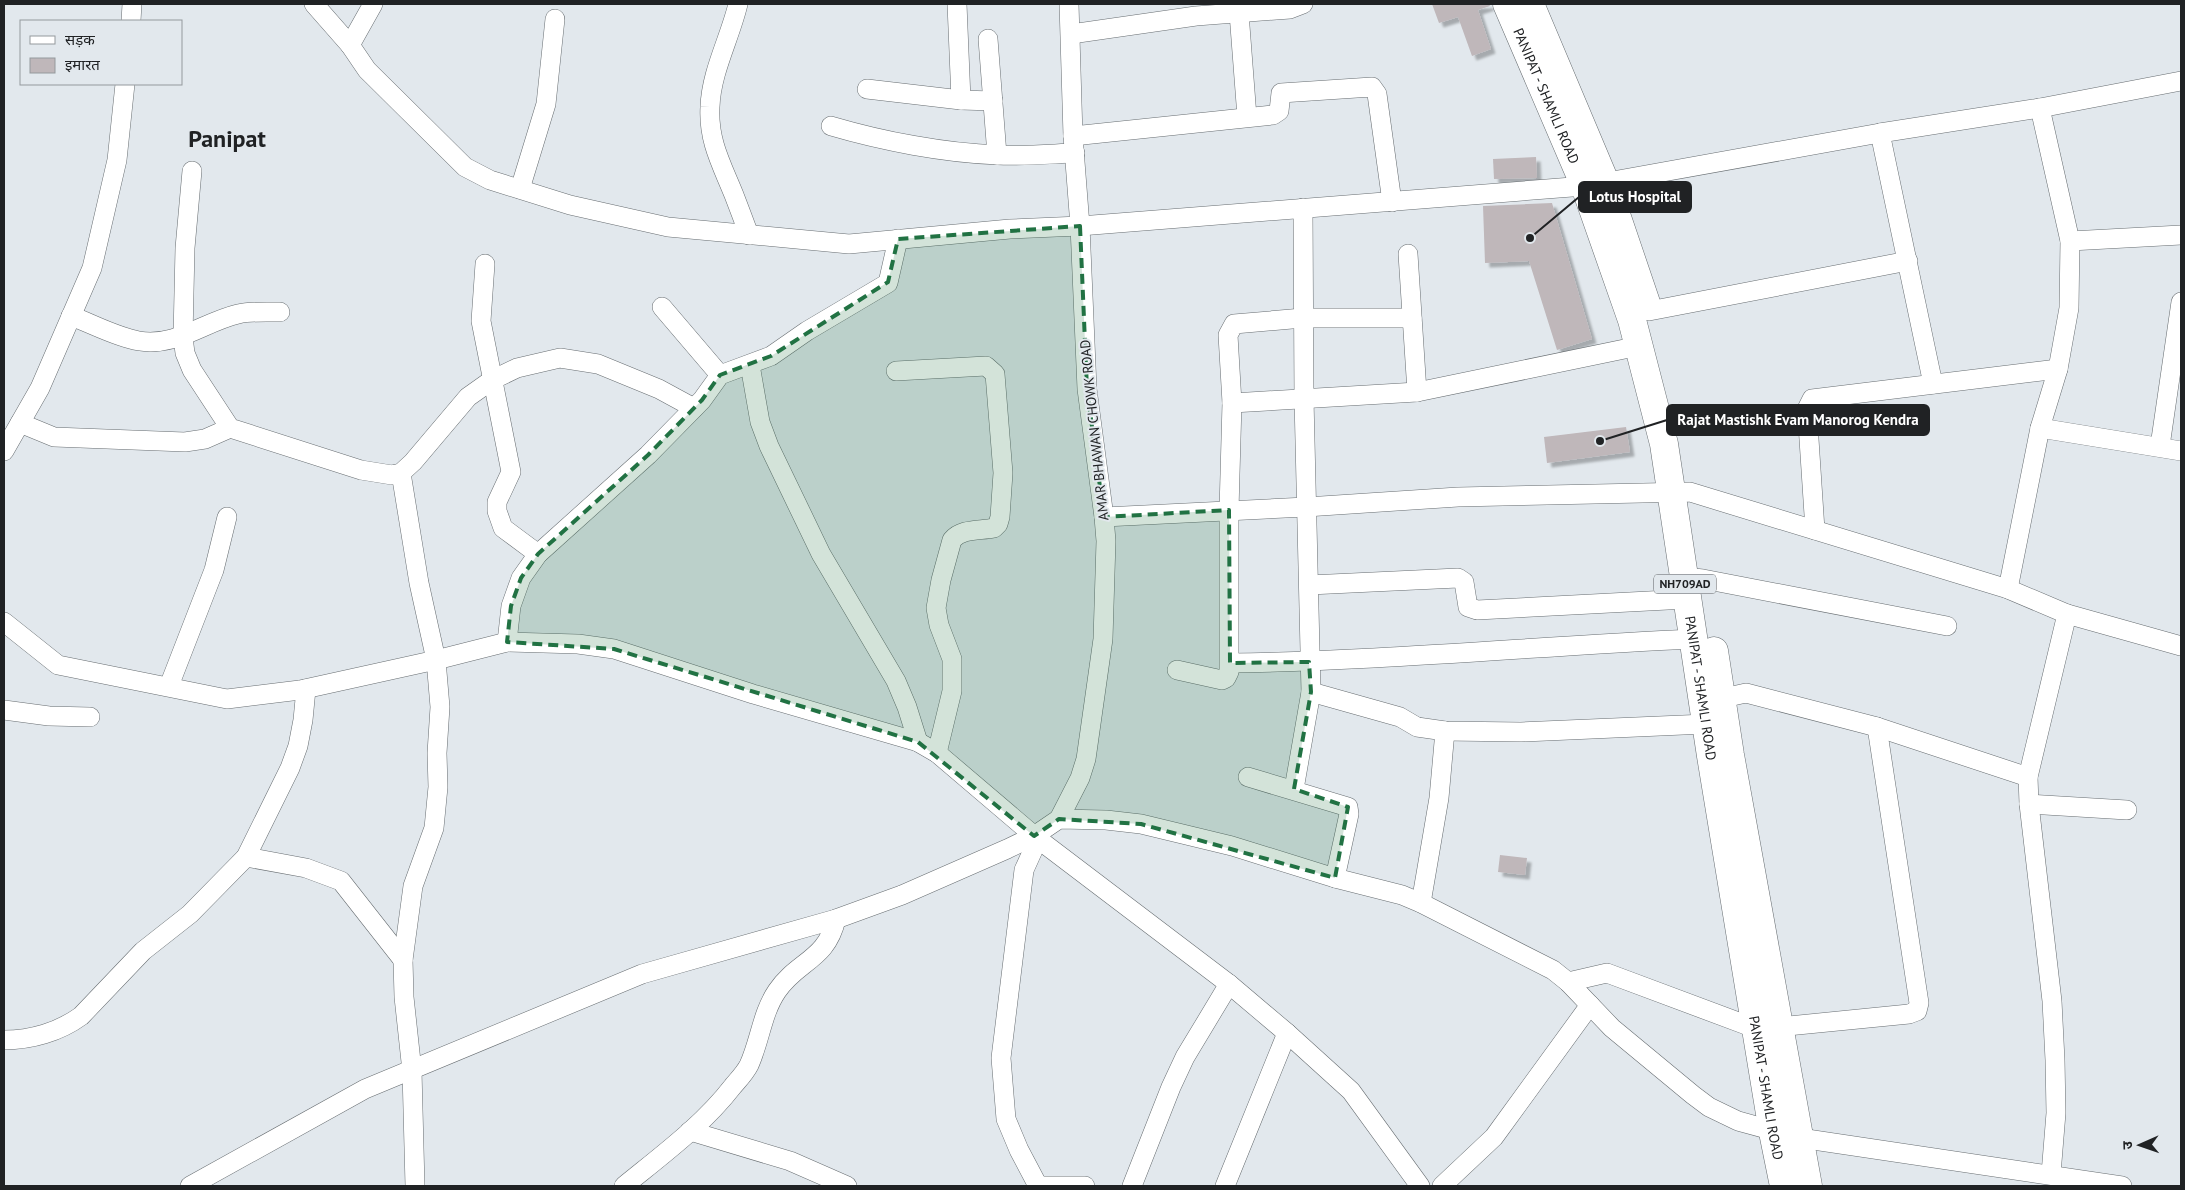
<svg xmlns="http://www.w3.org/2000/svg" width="2185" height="1190" font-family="'PT Sans','Noto Sans Devanagari',sans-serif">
	<defs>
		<filter id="shadow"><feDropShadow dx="4.5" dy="4.5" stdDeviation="1" flood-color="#0004"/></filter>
	</defs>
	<rect width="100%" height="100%" fill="#e2e8ed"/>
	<!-- building -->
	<g fill="#bfb7ba" filter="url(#shadow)">
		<path d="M1432 4H1489L1490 6 1478 10 1491 49 1472 56 1458 17 1439 23Z"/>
		<path d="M1536 157 1537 178 1494 179 1493 159Z"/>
		<path d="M1552 203 1592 339 1557 350 1529 261 1485 263 1483 206Z"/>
		<path d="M1626 427 1630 452 1547 463 1544 437Z"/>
		<path d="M1500 855 1527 858 1525 875 1498 872Z"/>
	</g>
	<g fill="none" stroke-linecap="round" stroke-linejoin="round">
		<defs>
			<g id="minor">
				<path d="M314 4 350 45 367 70 465 167 490 180 570 205 668 227 849 244 1010 229 1080 226 1585 186 1880 133 2040 108 2181 81"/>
				<path d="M738 4C730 38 711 72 710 107 708 141 722 165 734 195 739 208 744 221 749 235"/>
				<path d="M957 4 961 100"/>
				<path d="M1239 13 1247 117"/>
				<path d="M131 21 132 4"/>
				<path d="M1071 34 1196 16 1290 9 1303 4"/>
				<path d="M988 39 997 155"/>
				<path d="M350 45 373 4"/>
				<path d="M867 89 961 100 993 101"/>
				<path d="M831 126C882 141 944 153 998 155 1023 156 1049 154 1075 153"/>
				<path d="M1880 133 1933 384"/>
				<path d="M1073 136 1273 115 1279 111 1281 93 1372 87 1377 94 1392 202"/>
				<path d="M192 171 185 248 183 337 185 353 192 370 230 428 361 470 392 475 401 473 413 462 468 397 492 380 517 368 560 358 598 364 659 389 694 408"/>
				<path d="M520 189 546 104 555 19"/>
				<path d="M2070 241 2181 235"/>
				<path d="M1408 254 1417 392"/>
				<path d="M485 264 481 321 511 472 497 502V511L503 528 538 554"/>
				<path d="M662 307 720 375"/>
				<path d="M1649 311 1908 261"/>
				<path d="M71 316C93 324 116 337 139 341 176 347 204 322 238 314 251 311 267 312 280 312"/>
				<path d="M750 365 760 422 769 446 821 554 896 681 907 707 918 742"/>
				<path d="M896 371 986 366 995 374 1003 473 1000 517 998 524 994 528C980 531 962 528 952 540L941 580 936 608 939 625 952 659V691L937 753"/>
				<path d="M1232 403 1417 392 1639 346"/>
				<path d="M20 423 54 437 185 442 205 439 230 428"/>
				<path d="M2040 428 2181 451"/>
				<path d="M2160 446 2181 302"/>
				<path d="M4 451 40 388 92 268 117 160 125 84"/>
				<path d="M401 473 419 583 436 660 440 707 437 753 438 787 434 828 413 886 403 960 404 997 412 1071 415 1186"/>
				<path d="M1104 517 1306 507 1458 497 1690 492 2008 589 2067 614 2181 646"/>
				<path d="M1815 530 1807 409 1812 399 2058 369"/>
				<path d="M1684 577 1703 579 1947 626"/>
				<path d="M1309 585 1458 578 1464 582 1468 607 1477 610 1687 599"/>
				<path d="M2008 589 2040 428 2058 369 2069 308 2070 241 2040 108"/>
				<path d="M4 622 58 665 227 699 300 690 436 660 507 642 578 644 614 649 753 694 918 742 937 753 1038 839 1229 984 1287 1033 1351 1091 1420 1186"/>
				<path d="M507 642 511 606 521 578 538 554 648 455 702 400 720 375 771 356 807 331 888 283 898 239"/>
				<path d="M1230 663C1384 661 1539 646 1693 639"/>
				<path d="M1177 670 1222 680 1226 678 1229 672V510L1232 403 1228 335 1234 324 1303 318H1412"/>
				<path d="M169 686 214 570 227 517"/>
				<path d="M1311 692 1400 717 1417 727 1445 731 1521 732 1706 724"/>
				<path d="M1710 701 1746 693 1877 727 2028 777"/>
				<path d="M4 710 49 716 90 717"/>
				<path d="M1248 777 1348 807 1349 814 1335 878"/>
				<path d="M1294 789 1311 692 1304 399 1303 208"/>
				<path d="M2029 804 2127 810"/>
				<path d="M1059 819 1080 778 1086 759 1103 639 1106 541 1104 517 1087 389 1080 226 1073 136 1069 4"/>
				<path d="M1038 839 1024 870 1001 1058 1006 1119 1019 1150 1038 1186"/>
				<path d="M246 857 306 868 341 881 403 960"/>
				<path d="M1421 903 1439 798 1445 731"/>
				<path d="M1568 982 1607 973 1757 1029 1909 1014 1917 1011 1919 1003 1877 727"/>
				<path d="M4 1040C31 1040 59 1032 81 1016L143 951 190 914 246 857 290 768 298 746 303 720 306 689"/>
				<path d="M690 1131 790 1161 847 1186"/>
				<path d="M2051 1174 2056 1113 2055 1060 2052 1001 2029 804 2028 777 2067 614"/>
				<path d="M190 1186 365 1089 642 974 836 919 902 895 1007 849 1034 836 1059 819 1106 820 1141 824 1232 846 1335 878 1402 895 1421 903 1553 970 1568 982 1612 1028 1693 1095 1709 1107 1738 1121 1800 1138 2122 1186"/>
				<path d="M624 1186C662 1155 703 1125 733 1086 738 1080 745 1073 749 1065 760 1041 762 1013 777 991 797 961 827 960 836 919"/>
				<path d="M1038 1186H1085"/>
				<path d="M1132 1186 1171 1087 1185 1057 1229 984"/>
				<path d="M1225 1186 1287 1033"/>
				<path d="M1442 1186 1494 1137 1590 1005"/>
			</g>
			<g id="trunk">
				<path id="s1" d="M1507 4 1585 186 1632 320 1664 444 1711 756 1773 1132 1784 1186"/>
				<path d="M1530 4 1605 182 1646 303"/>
				<path d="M1714 651 1730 755 1808 1186"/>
			</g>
		</defs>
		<!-- minor casing -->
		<use href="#minor" stroke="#676d71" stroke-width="20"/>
		<!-- trunk casing -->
		<use href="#trunk" stroke="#676d71" stroke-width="29"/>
		<!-- minor -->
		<use href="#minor" stroke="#fff" stroke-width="19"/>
		<!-- trunk -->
		<use href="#trunk" stroke="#fff" stroke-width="28"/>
	</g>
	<!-- marked area -->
	<path fill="#217243" fill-opacity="0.2" stroke="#217243" stroke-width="4" stroke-dasharray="10 6" stroke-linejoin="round" d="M1080 226 1087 389 1104 517 1229 510 1230 663 1309 662 1311 692 1294 789 1348 807 1335 878 1141 824 1059 819 1034 836 918 742 614 649 507 642 511 606 521 578 538 554 648 455 702 400 720 375 771 356 888 282 898 239Z"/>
	<g text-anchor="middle" stroke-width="4" stroke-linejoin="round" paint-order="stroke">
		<!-- shield labels -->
		<rect fill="#e2e8ed" stroke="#5a5d60" stroke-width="1" x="1654" y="574.5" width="62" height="19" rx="4"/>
		<g font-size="12" font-weight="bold" fill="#202224">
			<text x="1685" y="588">NH709AD</text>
		</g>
		<!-- street labels -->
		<g font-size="14" fill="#202224" stroke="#e2e8ed">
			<text dy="5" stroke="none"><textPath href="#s1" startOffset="100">PANIPAT - SHAMLI ROAD</textPath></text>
			<text transform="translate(1094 430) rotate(-96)" y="5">AMAR BHAWAN CHOWK ROAD</text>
			<text dy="5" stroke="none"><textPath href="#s1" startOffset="715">PANIPAT - SHAMLI ROAD</textPath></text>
			<text dy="5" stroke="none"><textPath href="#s1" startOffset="1120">PANIPAT - SHAMLI ROAD</textPath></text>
		</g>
		<!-- town labels -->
		<g font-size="24" font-weight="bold" fill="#202224" stroke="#e2e8ed">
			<text x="227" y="147">Panipat</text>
		</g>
	</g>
	<!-- callouts -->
	<path fill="none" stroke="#202224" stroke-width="2" d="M1530 238L1579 197M1600 441L1667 420"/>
	<g fill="#202224" stroke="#e2e8ed" stroke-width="2">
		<circle cx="1530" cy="238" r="5"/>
		<circle cx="1600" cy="441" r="5"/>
	</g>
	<g fill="#202224" stroke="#202224" stroke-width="2">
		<rect x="1579" y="182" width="112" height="30" rx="5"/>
		<rect x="1667" y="405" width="262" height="30" rx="5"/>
	</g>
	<g font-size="15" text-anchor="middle" font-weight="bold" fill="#fff">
		<text x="1635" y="202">Lotus Hospital</text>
		<text x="1798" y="425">Rajat Mastishk Evam Manorog Kendra</text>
	</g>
	<!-- border -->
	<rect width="2185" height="1190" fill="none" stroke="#202224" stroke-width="10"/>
	<!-- legend -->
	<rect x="20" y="20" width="162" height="65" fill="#e2e8ed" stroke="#94999d"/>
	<rect x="30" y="36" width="25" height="8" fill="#ffffff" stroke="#94999d"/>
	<text x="65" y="45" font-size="15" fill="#202224">सड़क</text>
	<rect x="30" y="58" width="25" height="15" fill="#bfb7ba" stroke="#94999d"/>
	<text x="65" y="70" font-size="15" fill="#202224">इमारत</text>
	<!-- north arrow -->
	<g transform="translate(2140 1145) rotate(268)" stroke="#e2e8ed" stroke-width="4" paint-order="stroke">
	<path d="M0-4L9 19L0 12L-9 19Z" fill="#202224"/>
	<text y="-8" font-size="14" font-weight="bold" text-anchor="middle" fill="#202224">उ</text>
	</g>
</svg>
